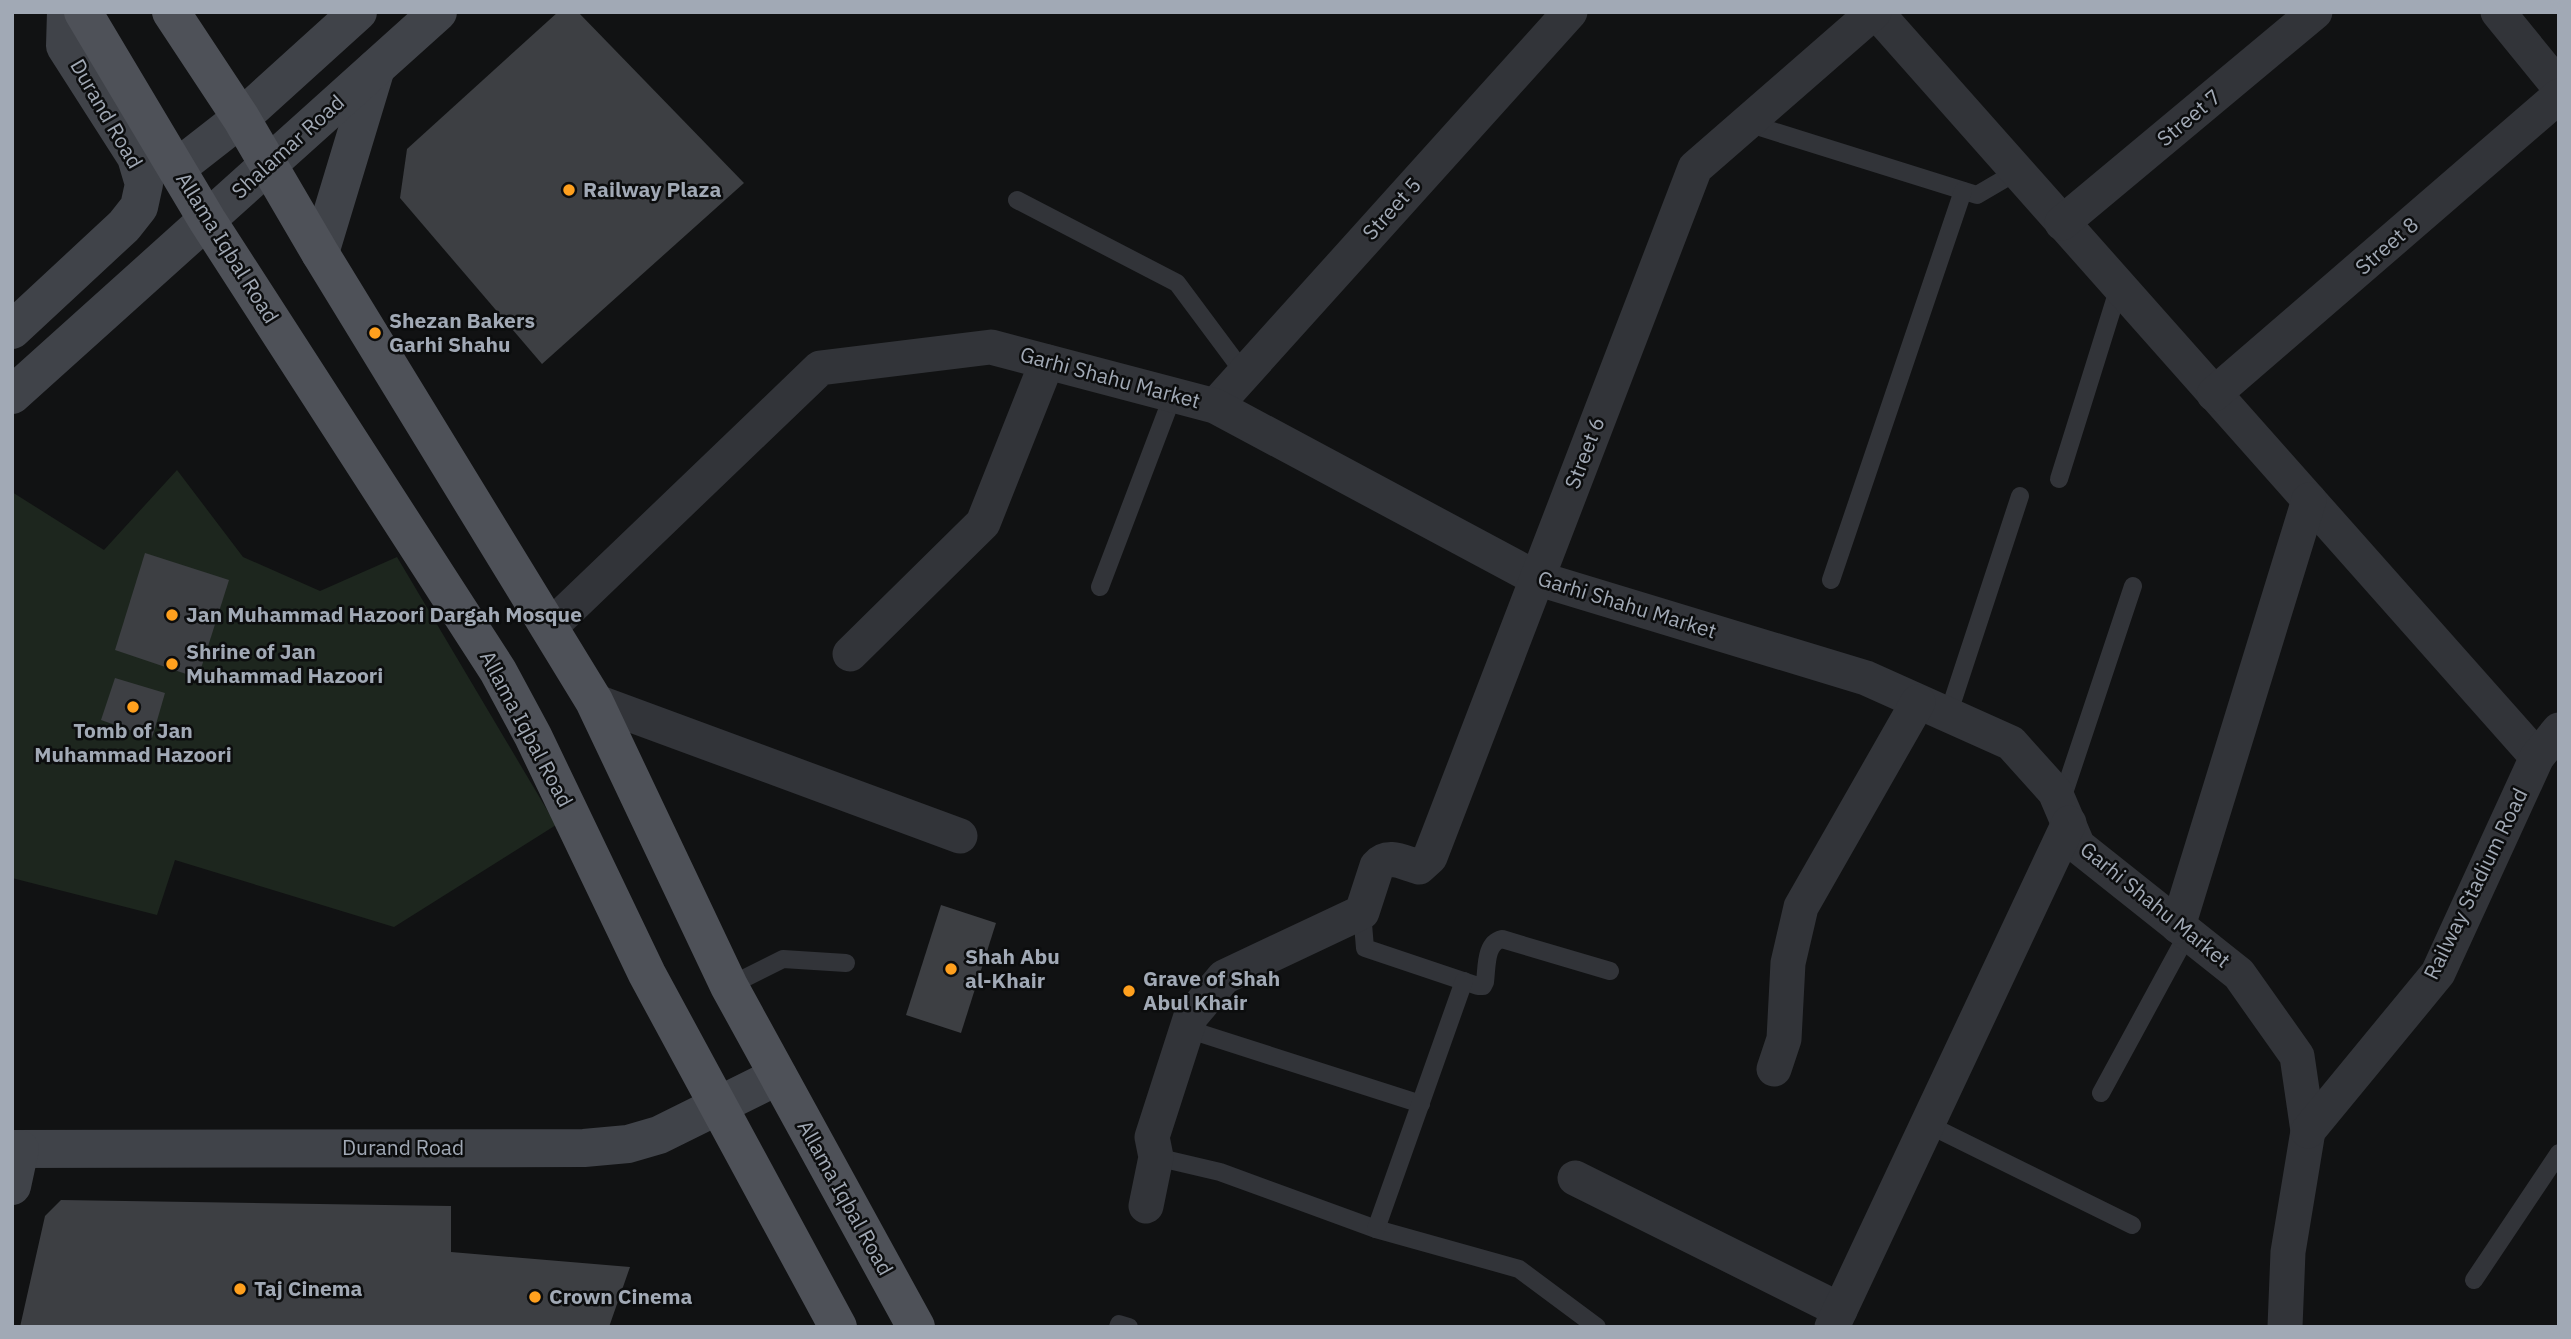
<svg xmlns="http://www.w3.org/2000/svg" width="2571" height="1339" font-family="'IBM Plex Sans',sans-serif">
	<rect width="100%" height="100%" fill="#111213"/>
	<!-- green -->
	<path fill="#1d261e" d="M177 470 243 557 320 591 397 557 556 825 394 927 175 860 157 915 12 878V492L104 550Z"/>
	<!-- building -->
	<g fill="#3d3f43">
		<path d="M558 12H578L744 183 542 364 400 198 407 149Z"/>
		<path d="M145 553 229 580 198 678 115 650Z"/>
		<path d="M115 678 165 693 152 738 101 720Z"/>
		<path d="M941 905 996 923 961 1033 906 1015Z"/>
		<path d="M61 1200 451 1206V1252L630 1267 609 1327H20L45 1216Z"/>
	</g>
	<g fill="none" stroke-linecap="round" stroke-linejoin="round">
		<!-- lane -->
		<g stroke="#323439" stroke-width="18">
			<path d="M1747 123 1977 195 2018 171"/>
			<path d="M1017 200 1177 283 1244 373"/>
			<path d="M2059 479 2119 287"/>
			<path d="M1831 580 1963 191"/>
			<path d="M1100 587 1173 395"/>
			<path d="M1948 715 2020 496"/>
			<path d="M2061 802 2133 586"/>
			<path d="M1362 912 1365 948 1478 986H1483L1485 982C1487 967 1485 943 1502 939L1610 971"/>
			<path d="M729 986 783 959 846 963"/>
			<path d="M1187 1029 1421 1104"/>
			<path d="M2101 1093 2188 933"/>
			<path d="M1927 1124 2132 1225"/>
			<path d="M1156 1157 1220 1172 1376 1229 1519 1269 1597 1327"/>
			<path d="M1376 1229 1464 981"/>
			<path d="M2474 1280 2559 1153"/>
			<path d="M1118 1327 1119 1324 1129 1327"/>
		</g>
		<!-- street -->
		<g stroke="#323439" stroke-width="35">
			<path d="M1876 12 2537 757"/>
			<path d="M2498 12 2559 87"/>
			<path d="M2062 223 2315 12"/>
			<path d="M2214 394 2559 96"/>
			<path d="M1215 406 1570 12"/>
			<path d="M549 628 820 368 991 347 1215 406 1536 578 1866 678 2011 743 2055 792 2078 846 2239 974 2297 1056 2308 1131 2288 1252 2285 1327"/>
			<path d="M850 654 983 523 1047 362"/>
			<path d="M594 701 960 836"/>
			<path d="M2178 926 2309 500"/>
			<path d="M1774 1069 1784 1039 1788 963 1801 907 1918 702"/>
			<path d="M2308 1131 2438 973 2537 757 2559 730"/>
			<path d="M1575 1178 1840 1310"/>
			<path d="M1146 1206 1156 1157 1152 1137 1191 1016 1224 977 1362 912 1377 866C1388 853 1404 863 1419 867L1430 857 1695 168 1874 12"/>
			<path d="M1832 1327 2069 823"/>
		</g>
		<!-- secondary -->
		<g stroke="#404349" stroke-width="38">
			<path d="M177 168 241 118 358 12"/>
			<path d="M320 253 376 68"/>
			<path d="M12 330 124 226 139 207 144 184 136 157 65 46 66 12"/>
			<path d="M12 395 438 12"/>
			<path d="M12 1149 584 1148 628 1144 659 1135 778 1076"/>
			<path d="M12 1186 20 1149"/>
		</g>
		<!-- primary -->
		<g stroke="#4e5158" stroke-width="38">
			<path d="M83 12 207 220 498 671 533 736 647 974 838 1327"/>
			<path d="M171 12 241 118 320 253 594 701 729 986 916 1327"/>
		</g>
	</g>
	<!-- markers -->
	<g fill="#ffa01e" stroke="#0c0d0e" stroke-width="2.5">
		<circle cx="569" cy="190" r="7"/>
		<circle cx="375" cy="333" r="7"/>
		<circle cx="172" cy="615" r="7"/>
		<circle cx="172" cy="664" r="7"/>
		<circle cx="133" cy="707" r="7"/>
		<circle cx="951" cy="969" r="7"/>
		<circle cx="1129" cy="991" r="7"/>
		<circle cx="240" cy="1289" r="7"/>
		<circle cx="535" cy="1297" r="7"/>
	</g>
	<g text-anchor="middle" stroke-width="5" stroke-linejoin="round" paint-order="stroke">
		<!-- street labels -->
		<g font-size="21" fill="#a1a9b5" stroke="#0c0d0e">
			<text transform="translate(106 114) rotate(60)" y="7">Durand Road</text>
			<text transform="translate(2189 118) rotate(-40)" y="7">Street 7</text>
			<text transform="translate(288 147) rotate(-42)" y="7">Shalamar Road</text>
			<text transform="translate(1392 209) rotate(-48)" y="7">Street 5</text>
			<text transform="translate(2387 246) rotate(-41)" y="7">Street 8</text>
			<text transform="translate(227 248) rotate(58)" y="7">Allama Iqbal Road</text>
			<text transform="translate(1110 378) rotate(15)" y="7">Garhi Shahu Market</text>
			<text transform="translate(1585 453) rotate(-69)" y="7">Street 6</text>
			<text transform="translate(1627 605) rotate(17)" y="7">Garhi Shahu Market</text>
			<text transform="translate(526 729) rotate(62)" y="7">Allama Iqbal Road</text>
			<text transform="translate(2476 884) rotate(-64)" y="7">Railway Stadium Road</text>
			<text transform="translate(2155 905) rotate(39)" y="7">Garhi Shahu Market</text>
			<text x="403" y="1155">Durand Road</text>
			<text transform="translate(845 1198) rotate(61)" y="7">Allama Iqbal Road</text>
		</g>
		<!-- poi labels -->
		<g font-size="21" font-weight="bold" fill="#a1a9b5" stroke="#0c0d0e" text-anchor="start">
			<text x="583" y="197">Railway Plaza</text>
			<text x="389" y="328">Shezan Bakers<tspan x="389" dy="24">Garhi Shahu</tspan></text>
			<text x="186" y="622">Jan Muhammad Hazoori Dargah Mosque</text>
			<text x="186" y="659">Shrine of Jan<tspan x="186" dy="24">Muhammad Hazoori</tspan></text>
			<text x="133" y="738" text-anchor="middle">Tomb of Jan<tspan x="133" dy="24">Muhammad Hazoori</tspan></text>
			<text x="965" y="964">Shah Abu<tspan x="965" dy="24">al-Khair</tspan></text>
			<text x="1143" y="986">Grave of Shah<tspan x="1143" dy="24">Abul Khair</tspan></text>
			<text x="254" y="1296">Taj Cinema</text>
			<text x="549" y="1304">Crown Cinema</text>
		</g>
	</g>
	<!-- border -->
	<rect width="2571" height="1339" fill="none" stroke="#a1a9b5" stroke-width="28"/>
</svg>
